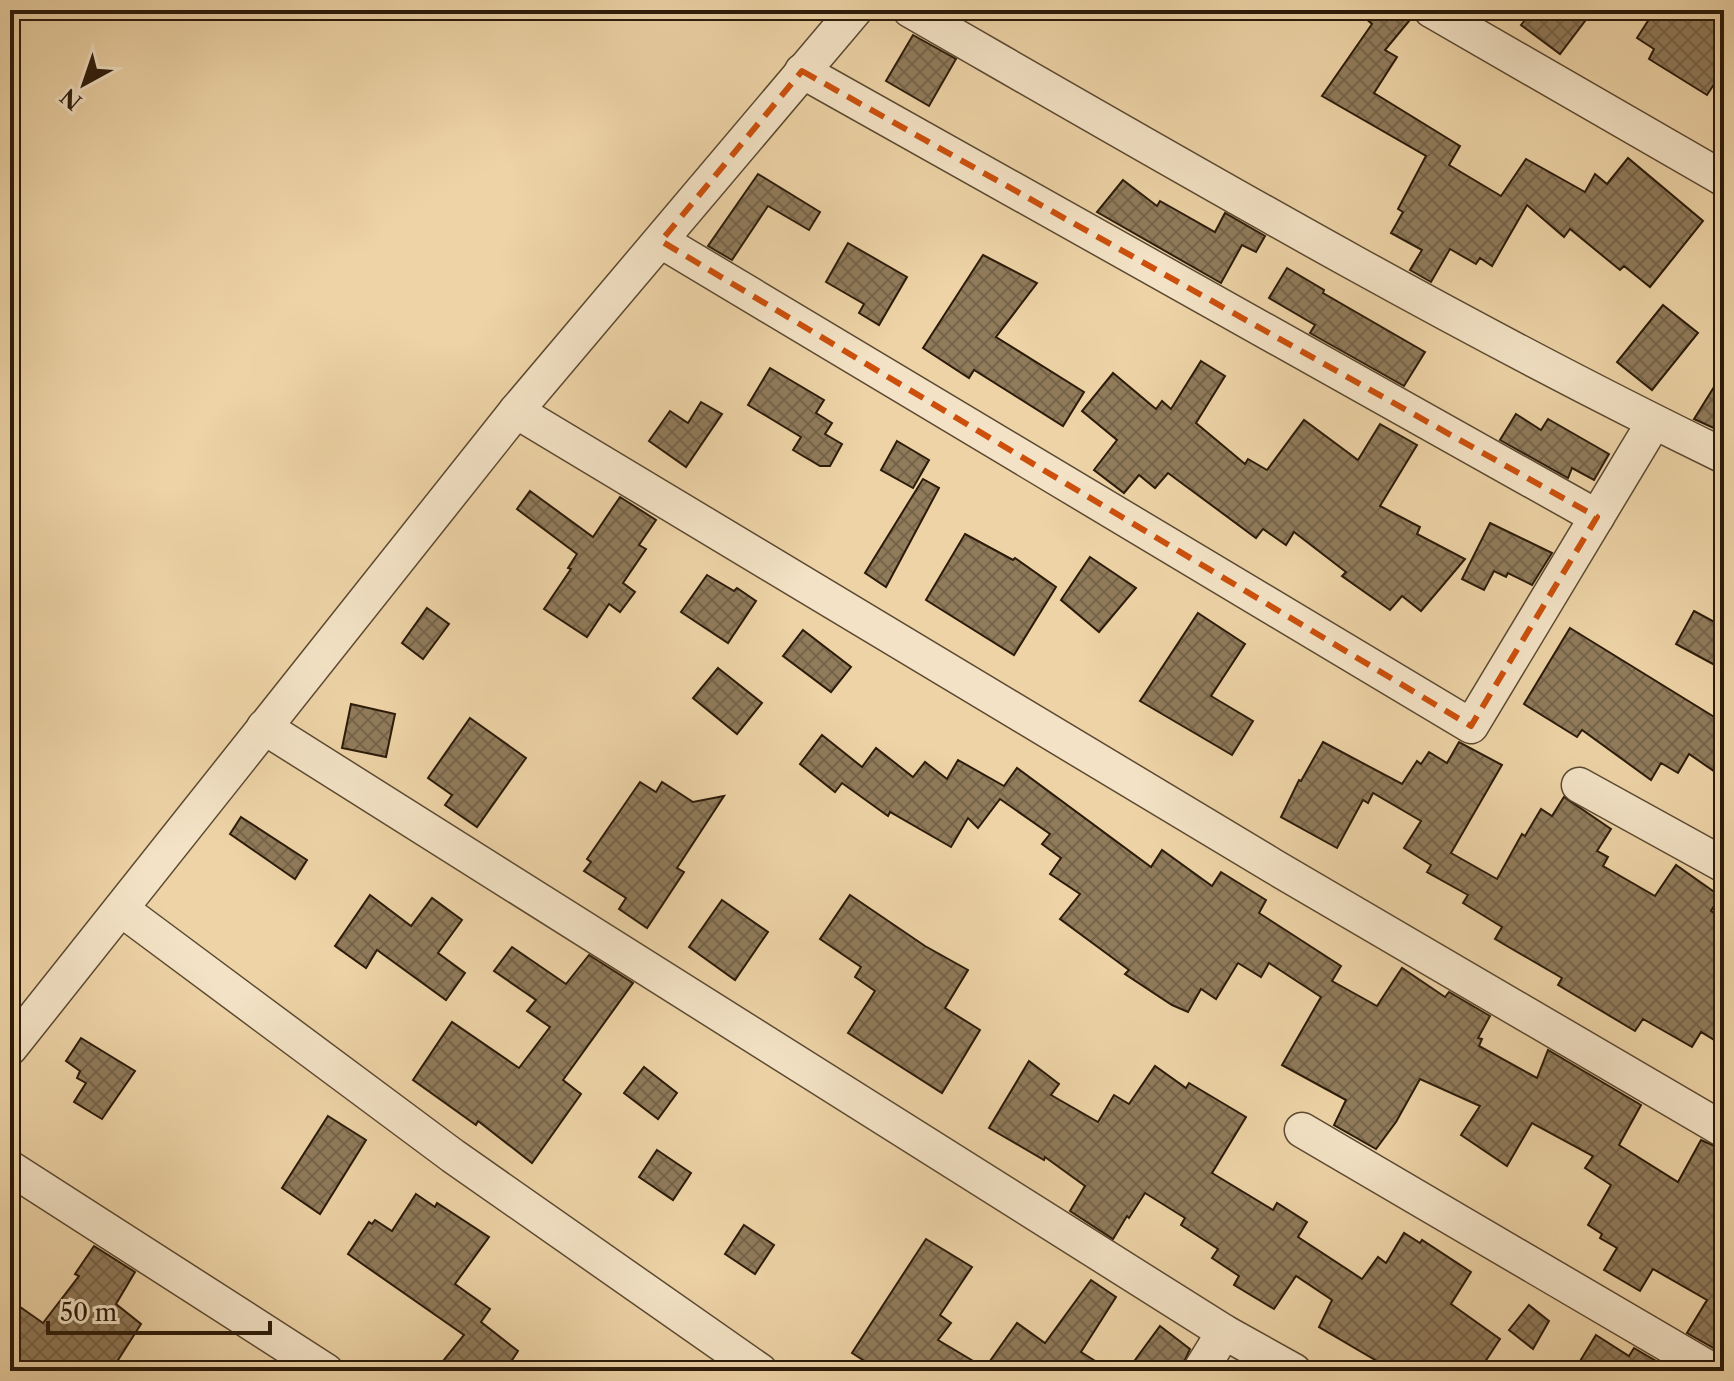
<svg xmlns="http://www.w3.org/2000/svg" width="1734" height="1381" font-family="'Libre Caslon Text',serif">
	<defs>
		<pattern id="building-cross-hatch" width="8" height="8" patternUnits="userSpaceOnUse" patternTransform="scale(2)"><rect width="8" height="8" fill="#907b5b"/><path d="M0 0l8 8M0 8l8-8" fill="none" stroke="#766449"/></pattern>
	</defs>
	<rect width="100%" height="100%" fill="#edd3a6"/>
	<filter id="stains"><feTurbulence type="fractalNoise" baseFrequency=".0025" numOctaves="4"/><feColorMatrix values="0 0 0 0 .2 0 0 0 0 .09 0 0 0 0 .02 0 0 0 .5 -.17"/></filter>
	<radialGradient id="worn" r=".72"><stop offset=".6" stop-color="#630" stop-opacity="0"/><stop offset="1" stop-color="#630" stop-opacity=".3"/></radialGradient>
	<!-- building -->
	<g fill="url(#building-cross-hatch)" stroke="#2c1b0a" stroke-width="2">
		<path d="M1356 10H1397L1409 21 1385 50 1397 57 1374 93 1460 146 1449 165 1501 196 1526 159 1585 192 1595 174 1607 184 1628 158 1703 221 1650 287 1624 266 1620 270 1570 229 1564 237 1527 205 1492 266 1480 258 1476 264 1450 249 1431 282 1410 270 1422 250 1391 233 1403 212 1398 209 1426 156 1322 96 1372 24Z"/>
		<path d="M1533 10H1570L1585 21 1560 54 1521 25Z"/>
		<path d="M1655 10H1724V69L1707 95 1649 59 1654 49 1637 38Z"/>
		<path d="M913 35 956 59 929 106 886 81Z"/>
		<path d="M758 174 820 212 809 230 768 206 732 260 708 246Z"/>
		<path d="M1123 180 1157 206 1160 201 1215 232 1225 213 1265 236 1256 252 1242 245 1221 283 1097 212Z"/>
		<path d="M848 243 907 277 879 325 859 313 864 304 826 282Z"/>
		<path d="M983 255 1037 283 996 337 1084 392 1063 426 974 370 969 378 923 348Z"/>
		<path d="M1287 268 1324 290 1323 293 1425 352 1404 386 1310 333 1315 325 1269 298Z"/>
		<path d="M1663 305 1698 333 1652 390 1617 362Z"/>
		<path d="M1201 361 1225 376 1196 423 1245 464 1248 459 1267 470 1304 420 1358 460 1380 424 1417 445 1380 506 1420 527 1417 534 1465 559 1421 611 1402 596 1390 610 1342 576 1346 572 1294 532 1286 545 1263 529 1256 538 1168 473 1155 488 1139 475 1124 493 1094 470 1117 440 1082 411 1113 373 1156 409 1162 401 1171 409Z"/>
		<path d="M770 368 824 400 816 413 832 423 825 434 842 444 830 466H820L793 450 801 437 748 405Z"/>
		<path d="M1724 371V416L1718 430 1694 419Z"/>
		<path d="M701 402 722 414 686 467 649 441 670 411 688 423Z"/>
		<path d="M1516 414 1541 430 1548 419 1609 454 1594 480 1572 468 1568 478 1500 440Z"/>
		<path d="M897 441 929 460 913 488 881 470Z"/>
		<path d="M923 479 939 488 886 587 865 573Z"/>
		<path d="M530 491 593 537 620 497 656 520 639 545 646 549 623 583 635 592 620 612 609 604 587 637 544 609 571 569 568 568 577 554 517 509Z"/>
		<path d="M1490 523 1552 553 1532 585 1508 573 1506 577 1494 571 1484 590 1462 579Z"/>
		<path d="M965 534 1013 560 1015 558 1056 587 1014 655 926 600Z"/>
		<path d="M1090 557 1136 588 1099 632 1061 600Z"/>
		<path d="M707 575 734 591 737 588 756 601 728 643 681 612Z"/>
		<path d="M427 608 449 624 423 659 402 643Z"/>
		<path d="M1694 611 1724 627V670L1676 644Z"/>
		<path d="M1198 613 1245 644 1211 696 1253 721 1232 755 1140 701Z"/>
		<path d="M1570 628 1724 723V778L1689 754 1678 773 1661 763 1651 780 1582 730 1577 737 1524 704Z"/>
		<path d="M803 630 851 667 831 692 783 656Z"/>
		<path d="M718 668 762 703 737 734 693 698Z"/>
		<path d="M351 704 395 714 386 757 342 748Z"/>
		<path d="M470 718 526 758 477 827 445 805 452 795 428 778Z"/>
		<path d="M822 735 862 767 876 748 913 777 925 762 947 779 958 760 1004 786 1017 768 1151 867 1162 850 1212 886 1221 872 1266 900 1259 913 1341 966 1332 981 1377 1006 1402 968 1445 997 1449 992 1490 1016 1478 1038 1482 1039 1479 1046 1537 1078 1548 1050 1641 1105 1619 1145 1678 1182 1701 1140 1724 1150V1354L1687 1333 1707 1300 1653 1269 1640 1291 1604 1270 1617 1248 1600 1238 1602 1234 1588 1225 1611 1185 1585 1168 1593 1156 1532 1123 1507 1166 1461 1135 1480 1106 1420 1079 1396 1122 1376 1149 1334 1125 1346 1100 1282 1065 1321 997 1269 963 1261 977 1238 963 1216 999 1201 989 1188 1012 1172 1005 1125 974 1129 970 1060 919 1080 894 1050 874 1061 858 1042 844 1050 834 1000 799 978 828 968 818 951 847 890 812 888 816 842 783 835 792 800 764Z"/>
		<path d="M1323 742 1402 784 1417 761 1421 764 1429 752 1447 763 1459 742 1502 765 1451 853 1497 879 1522 834 1525 836 1541 809 1552 816 1564 797 1611 829 1597 851 1608 857 1603 866 1655 896 1676 865 1720 896 1711 911 1724 919V1046L1701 1032 1692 1047 1643 1019 1635 1031 1558 985 1562 978 1495 939 1502 927 1463 903 1468 895 1427 872 1431 865 1404 848 1421 821 1373 793 1368 803 1363 800 1337 848 1281 817 1299 780 1301 781Z"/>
		<path d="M640 782 656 792 662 782 693 802 724 796 677 868 684 872 647 928 619 909 626 898 584 871 591 862 587 859Z"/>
		<path d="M241 817 307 860 295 879 230 834Z"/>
		<path d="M370 895 411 926 432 898 462 920 438 953 465 973 446 1000 377 950 366 968 335 946Z"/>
		<path d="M850 895 925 946 968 970 945 1008 980 1030 942 1093 848 1033 875 991 855 977 861 967 820 939Z"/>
		<path d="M722 900 768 932 735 980 689 947Z"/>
		<path d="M512 947 566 984 589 955 633 983 563 1080 581 1094 532 1163 478 1121 476 1125 413 1080 452 1022 519 1068 550 1027 527 1011 536 1000 494 971Z"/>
		<path d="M81 1038 135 1071 102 1119 74 1102 86 1083 77 1078 80 1071 66 1061Z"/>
		<path d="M1029 1061 1059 1084 1051 1095 1098 1122 1114 1095 1129 1104 1155 1066 1186 1088 1189 1083 1246 1117 1212 1173 1273 1210 1277 1203 1307 1222 1298 1237 1362 1279 1378 1257 1386 1263 1404 1233 1420 1243 1422 1240 1471 1272 1451 1304 1500 1339 1479 1371H1394L1319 1327 1332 1300 1296 1276 1274 1309 1234 1285 1239 1276 1212 1258 1218 1249 1181 1225 1185 1218 1145 1193 1129 1218 1127 1216 1113 1239 1070 1211 1085 1186 1045 1157 1044 1160 989 1128Z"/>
		<path d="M644 1067 677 1093 658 1119 624 1093Z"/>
		<path d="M328 1116 366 1140 320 1214 282 1188Z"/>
		<path d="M657 1150 691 1173 673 1200 639 1177Z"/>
		<path d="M416 1194 435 1207 437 1203 489 1237 455 1284 490 1309 481 1322 518 1351 505 1371H435L464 1335 348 1254 369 1222 372 1224 375 1220 392 1231Z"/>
		<path d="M744 1225 774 1245 755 1274 725 1254Z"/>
		<path d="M926 1239 972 1267 940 1315 951 1323 938 1340 985 1368 1017 1323 1045 1343 1091 1280 1116 1297 1081 1352 1111 1371H932L917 1362 911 1371H880L852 1353Z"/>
		<path d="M94 1246 135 1272 116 1304 141 1324 111 1371H10V1300L43 1323 79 1276 75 1274Z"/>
		<path d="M1529 1305 1549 1321 1533 1349 1509 1330Z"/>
		<path d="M1160 1326 1190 1349 1180 1371H1127Z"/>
		<path d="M1596 1335 1629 1356 1634 1348 1673 1371H1574Z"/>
	</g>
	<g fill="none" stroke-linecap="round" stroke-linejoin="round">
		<defs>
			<g id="minor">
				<path d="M910 10C1178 164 1446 321 1724 456"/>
				<path d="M1431 10 1724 179"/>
				<path d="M802 71 1597 517"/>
				<path d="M661 241 1471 726 1654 422"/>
				<path d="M516 411 1273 866 1724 1130"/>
				<path d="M264 727 1224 1332 1294 1371"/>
				<path d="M1579 785 1724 865"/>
				<path d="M121 909 453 1156 760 1371"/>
				<path d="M10 1048 516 411 855 10"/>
				<path d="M1302 1130 1713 1371"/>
				<path d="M10 1168 326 1371"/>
				<path d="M1200 1371 1224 1332"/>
			</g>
		</defs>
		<!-- minor casing -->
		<use href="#minor" stroke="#5c4931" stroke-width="37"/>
		<!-- minor -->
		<use href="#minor" stroke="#f3e2c5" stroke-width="34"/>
	</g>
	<!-- marked area -->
	<path fill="none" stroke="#cc500c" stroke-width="6" stroke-dasharray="16 10" stroke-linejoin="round" d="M802 71 1597 517 1471 726 661 241Z"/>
	<!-- margin -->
	<rect width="1734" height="1381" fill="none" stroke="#edd3a6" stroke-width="40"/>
	<rect x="12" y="12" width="1710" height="1357" fill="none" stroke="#2c1b0a" stroke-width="4"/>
	<rect x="20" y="20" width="1694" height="1341" fill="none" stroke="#2c1b0a" stroke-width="2"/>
	<!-- north arrow -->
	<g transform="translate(84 84) rotate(220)" stroke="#f3e2c5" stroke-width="6" paint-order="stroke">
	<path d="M0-6L14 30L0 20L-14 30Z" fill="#2c1b0a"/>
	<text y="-12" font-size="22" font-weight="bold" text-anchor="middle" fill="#2c1b0a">N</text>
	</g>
	<!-- scale -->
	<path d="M48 1321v12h222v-12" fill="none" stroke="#2c1b0a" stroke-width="4"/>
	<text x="60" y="1321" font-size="24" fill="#2c1b0a" stroke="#f3e2c5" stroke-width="6" paint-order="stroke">50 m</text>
	<rect width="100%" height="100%" filter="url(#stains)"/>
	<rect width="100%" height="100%" fill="url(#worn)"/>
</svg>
